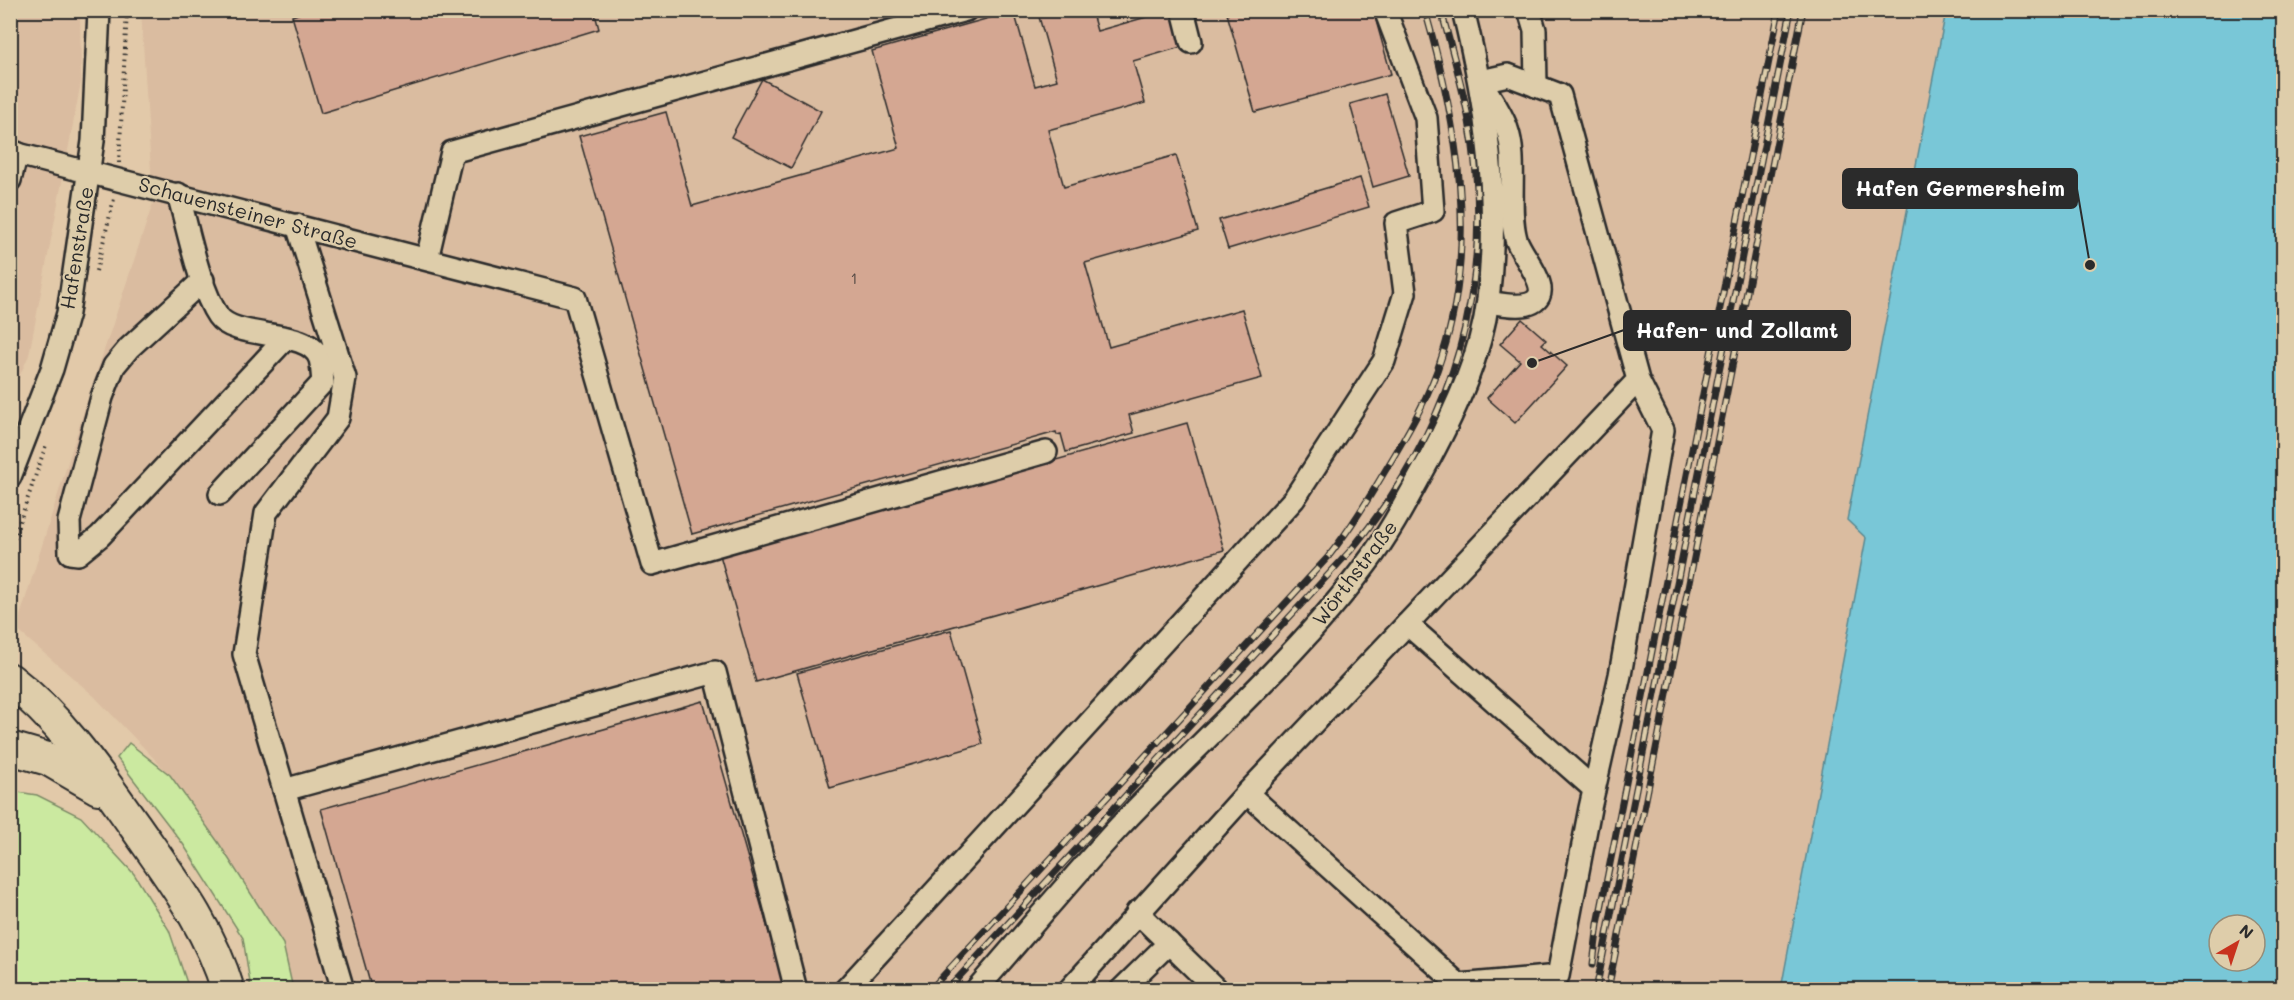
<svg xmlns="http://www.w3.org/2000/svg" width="2294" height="1000" font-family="Mali,sans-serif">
	<rect width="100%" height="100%" fill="#e2c9a9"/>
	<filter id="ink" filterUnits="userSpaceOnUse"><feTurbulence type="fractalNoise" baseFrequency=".0167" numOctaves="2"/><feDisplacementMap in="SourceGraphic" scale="12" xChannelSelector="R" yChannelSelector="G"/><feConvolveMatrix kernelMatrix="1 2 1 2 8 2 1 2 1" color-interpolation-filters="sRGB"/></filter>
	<g filter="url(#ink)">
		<!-- built -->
		<g fill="#dabca0">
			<path d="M11 11H80L81 82 29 355 11 395Z"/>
			<path d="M141 11H1946L1847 520 1866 538 1781 989H293L284 958 222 847 170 775 94 696 16 629 84 411 153 203Z"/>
		</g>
		<!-- green -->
		<g fill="#cbe9a0" stroke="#7b8a66" stroke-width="1.5">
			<path d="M129 743 170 775 218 842 283 944 293 989H251L243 938 183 844 117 758Z"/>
			<path d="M11 791 37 795 81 817 134 874 169 930 189 989H11Z"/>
		</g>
		<!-- water -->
		<path fill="#79c7d7" stroke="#5a8992" stroke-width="1.5" fill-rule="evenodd" d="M1946 11H2283V989H1781L1866 538 1847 520ZM2219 925H2255V961H2219Z"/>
		<!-- building -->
		<g fill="#d4a792" stroke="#2b2b2b" stroke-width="1.5">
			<path d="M310 10H594L599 29 321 113 292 16Z"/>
			<path d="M1037 10H1091L1097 31 1171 10 1181 47 1133 61 1145 103 1048 130 1064 187 1176 155 1198 231 1085 263 1109 347 1242 309 1262 378 1129 415 1134 433 1066 452 1061 434 1057 435 1056 432 692 534 579 136 666 112 692 206 899 148 872 51 1014 11 1035 86 1057 80Z"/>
			<path d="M1226 10H1373L1391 74 1255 112Z"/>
			<path d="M762 79 821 111 791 168 731 137Z"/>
			<path d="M1385 94 1409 176 1373 187 1350 104Z"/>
			<path d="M1360 178 1369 207 1228 249 1219 220Z"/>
			<path d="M1522 319 1546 340 1542 344 1567 366 1515 423 1487 398 1520 361 1500 344Z"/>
			<path d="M1187 423 1224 550 756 682 720 555Z"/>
			<path d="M951 630 983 744 830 788 797 673Z"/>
			<path d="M703 701 785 989 372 990 321 809Z"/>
		</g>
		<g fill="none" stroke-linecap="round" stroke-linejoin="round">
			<defs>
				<g id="minor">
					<path d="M1183 10 1191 42"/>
					<path d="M1529 10 1535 30 1536 86"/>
					<path d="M10 152 575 298 652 564 1046 452"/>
					<path d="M10 180 17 153"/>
					<path d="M178 194C188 228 199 288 218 316 235 341 309 327 320 359 322 366 322 375 323 382L220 494"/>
					<path d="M297 225 345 378 338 418 266 513 244 654 343 990"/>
					<path d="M427 259 452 152 966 10"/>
					<path d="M203 280 129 348 114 366 102 397 69 521 70 553 78 554 100 536 286 338"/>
					<path d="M1488 302C1501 304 1531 311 1539 296 1546 282 1521 254 1516 239 1507 207 1518 159 1507 129 1502 113 1489 96 1481 81L1508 75 1560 95 1638 380 1247 793 1459 985 1558 976 1590 808 1620 675 1663 430 1638 380"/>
					<path d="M10 477 52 369 68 313 93 141 99 10"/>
					<path d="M1407 624 1594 789"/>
					<path d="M284 790 715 672 796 990"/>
					<path d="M1137 912 1217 990"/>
					<path d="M845 990 1294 499 1384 361 1405 293 1396 223 1433 211 1426 118 1385 10"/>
					<path d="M976 990C1024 935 1070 880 1119 827 1201 740 1295 660 1367 563 1392 530 1410 494 1430 458 1456 409 1481 355 1488 300 1500 201 1487 106 1463 10"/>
					<path d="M1069 990 1247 793"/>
					<path d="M1121 990 1169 943"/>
				</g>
				<g id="highway">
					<path d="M10 680C61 719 98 774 135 826 171 878 210 928 228 990"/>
					<path d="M10 748 48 759 98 788"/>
				</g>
			</defs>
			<!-- minor casing -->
			<use href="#minor" stroke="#2b2b2b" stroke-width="26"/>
			<!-- highway casing -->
			<use href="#highway" stroke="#2b2b2b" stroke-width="36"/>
			<!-- path -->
			<g stroke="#2b2b2b" stroke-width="4" stroke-dasharray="1.5 4.5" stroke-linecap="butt">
				<path d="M119 163 127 10"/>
				<path d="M96 271 114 199"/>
				<path d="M10 550 46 445"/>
			</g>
			<!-- minor -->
			<use href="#minor" stroke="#decdaa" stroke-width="21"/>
			<!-- highway -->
			<use href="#highway" stroke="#decdaa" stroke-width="32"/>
			<defs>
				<g id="rail">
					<path d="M1593 964 1598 924 1779 10"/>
					<path d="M930 990 1328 557C1351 528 1369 498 1388 466 1409 431 1430 395 1442 356 1479 242 1457 122 1425 10"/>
					<path d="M947 990 1351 550C1454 425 1498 281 1469 121 1462 84 1451 47 1441 10"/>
					<path d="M1596 990 1791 10"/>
					<path d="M1608 990 1803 10"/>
				</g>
			</defs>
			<!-- rail casing -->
			<use href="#rail" stroke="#2b2b2b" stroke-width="7"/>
			<!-- rail -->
			<use href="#rail" stroke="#decdaa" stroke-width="4.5" stroke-dasharray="14" stroke-linecap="butt"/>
		</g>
	</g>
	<g text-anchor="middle" stroke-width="4.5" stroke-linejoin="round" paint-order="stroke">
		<!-- number labels -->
		<g font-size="16" fill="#554a45">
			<text x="854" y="284">1</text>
		</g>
		<!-- street labels -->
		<g font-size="20" fill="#2b2b2b" stroke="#decdaa">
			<text transform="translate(248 213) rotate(15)" y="7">Schauensteiner Straße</text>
			<text transform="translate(77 248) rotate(-81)" y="7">Hafenstraße</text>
			<text transform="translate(1355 573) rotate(-53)" y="7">Wörthstraße</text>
		</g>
	</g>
	<!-- callouts -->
	<path fill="none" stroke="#2b2b2b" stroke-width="2" d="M2090 265L2077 189M1532 363L1624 330"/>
	<g fill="#2b2b2b" stroke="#decdaa" stroke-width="2">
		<circle cx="2090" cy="265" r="6"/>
		<circle cx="1532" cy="363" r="6"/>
	</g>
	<g fill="#2b2b2b" stroke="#2b2b2b" stroke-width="2">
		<rect x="1843" y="169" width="234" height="39" rx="6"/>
		<rect x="1624" y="311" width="226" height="39" rx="6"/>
	</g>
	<g font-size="21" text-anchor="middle" font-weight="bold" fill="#fff">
		<text x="1960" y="196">Hafen Germersheim</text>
		<text x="1737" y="338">Hafen- und Zollamt</text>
	</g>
	<!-- margin -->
	<rect width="2294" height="1000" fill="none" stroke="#decdaa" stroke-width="36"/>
	<rect x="18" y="18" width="2258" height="964" fill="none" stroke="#2b2b2b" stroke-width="2" filter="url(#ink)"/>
	<!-- north arrow -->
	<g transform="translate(2237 943) rotate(39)"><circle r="28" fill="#decdaa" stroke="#968c77" stroke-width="1.5"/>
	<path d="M0-4.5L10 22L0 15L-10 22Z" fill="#c8321e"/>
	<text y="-9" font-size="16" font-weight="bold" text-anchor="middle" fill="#2b2b2b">N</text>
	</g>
</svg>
